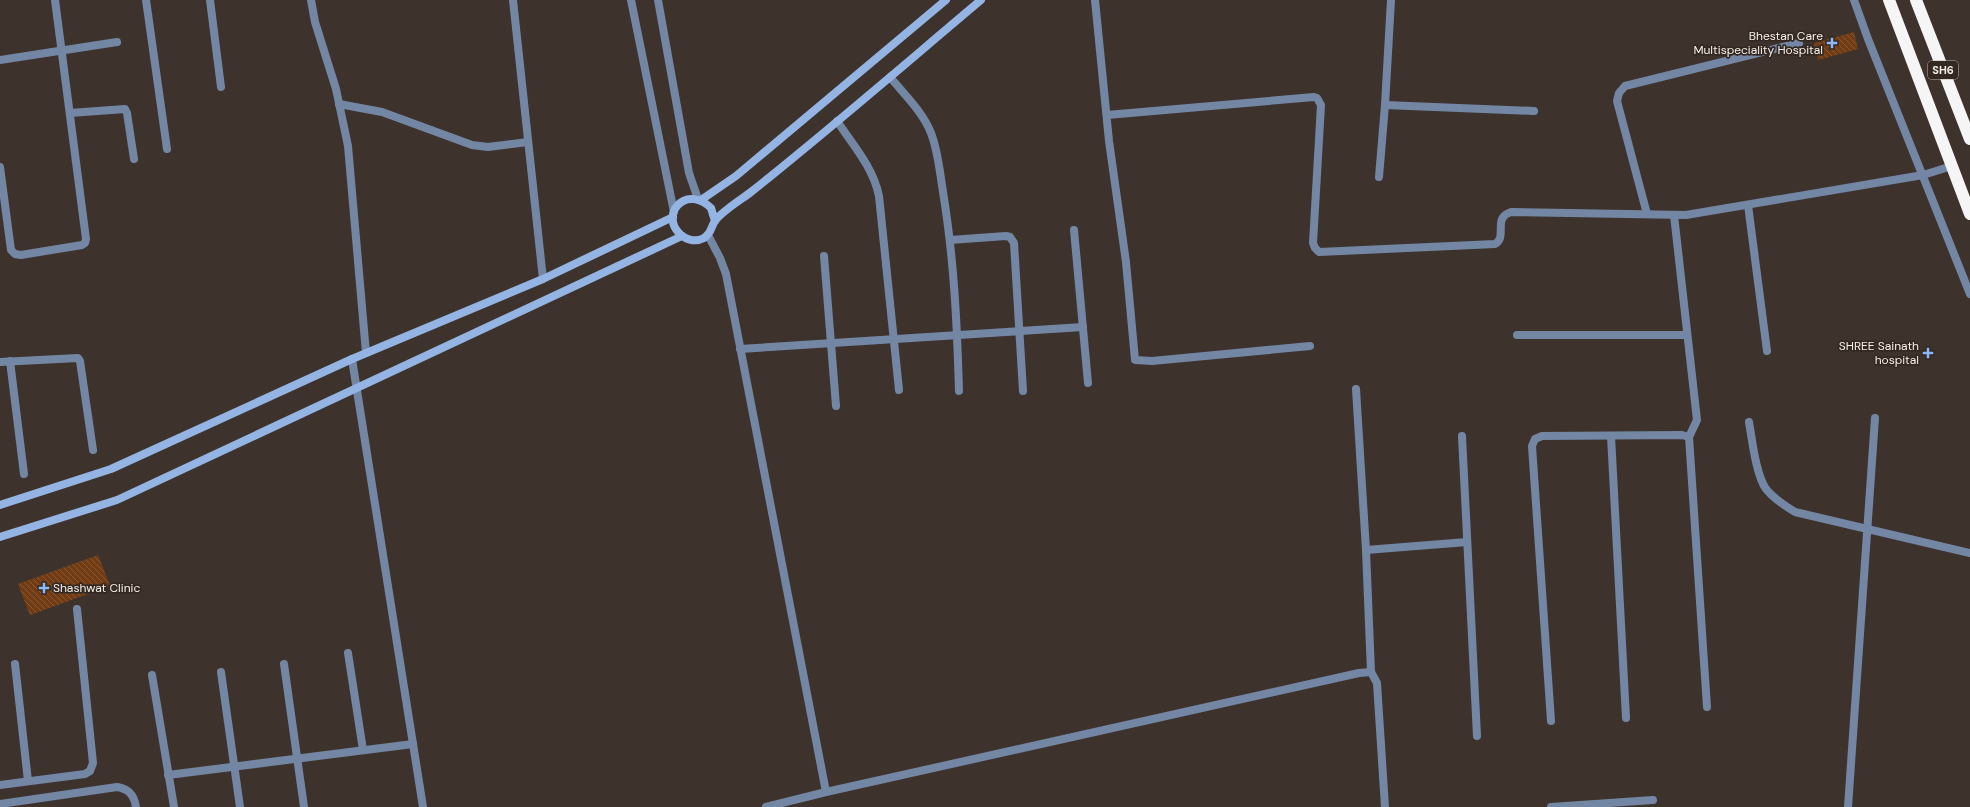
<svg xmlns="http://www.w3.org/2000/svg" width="1970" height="807" font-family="'DM Sans',sans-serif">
	<defs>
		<pattern id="building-back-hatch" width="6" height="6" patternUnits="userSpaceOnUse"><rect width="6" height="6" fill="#713c13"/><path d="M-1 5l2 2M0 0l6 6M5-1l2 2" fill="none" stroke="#865835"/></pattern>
	</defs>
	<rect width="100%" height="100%" fill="#3e332c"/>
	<!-- building -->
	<g fill="url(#building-back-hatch)">
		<path d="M1854 32 1858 49 1818 60 1814 43Z"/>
		<path d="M98 555 110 586 30 615 18 584Z"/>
	</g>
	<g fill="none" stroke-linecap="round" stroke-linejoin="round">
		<!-- lane -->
		<g stroke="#7387a5" stroke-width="8">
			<path d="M311 0 315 22 336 89 348 146 366 353"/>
			<path d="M513 0 543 279"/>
			<path d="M1095 0 1109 141 1126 262 1135 360 1152 361 1310 346"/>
			<path d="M339 104 382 112 472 145 488 147 528 142"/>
			<path d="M1385 105 1534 111"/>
			<path d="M1107 115 1314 97 1317 98 1321 105 1313 243 1315 248 1319 252 1495 244C1508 237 1492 218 1511 212L1686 215 1923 175 1952 166"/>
			<path d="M1379 177 1385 105 1391 0"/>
			<path d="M1748 205 1767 351"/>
			<path d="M1647 214 1617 101 1619 93 1625 86 1799 43"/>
			<path d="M1674 215 1697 420 1689 437"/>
			<path d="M1517 335H1687"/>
			<path d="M1749 422C1752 439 1756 475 1766 489 1774 499 1784 505 1795 512L1970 553"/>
			<path d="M1551 807 1653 800"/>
			<path d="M1848 807 1875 418"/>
		</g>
		<!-- street -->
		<g stroke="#7387a5" stroke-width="8">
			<path d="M146 0 167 149"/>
			<path d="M210 0 221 87"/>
			<path d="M631 0 674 212"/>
			<path d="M658 0 689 173 698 199"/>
			<path d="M1854 0 1868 39 1970 294"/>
			<path d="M0 60 117 42"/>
			<path d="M890 77C904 94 923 112 931 133 938 151 940 173 943 192 954 259 957 323 959 391"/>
			<path d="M70 113 125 109 127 113 134 159"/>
			<path d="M837 121C853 145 873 167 879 196L899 390"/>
			<path d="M0 167 11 250 15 254 21 255 82 245 85 243 86 239 55 0"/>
			<path d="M1074 230 1088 383"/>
			<path d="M708 235 720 258 726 274 826 792 1359 673 1371 672 1377 683 1385 807"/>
			<path d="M950 240 1006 236 1010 237 1014 243 1023 391"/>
			<path d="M824 256 836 406"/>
			<path d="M740 349 1083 327"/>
			<path d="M352 359 423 807"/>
			<path d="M10 361 24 474"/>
			<path d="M0 362 78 358 80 361 93 450"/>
			<path d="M1356 389 1366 550 1371 672"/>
			<path d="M1462 436 1477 736"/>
			<path d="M1611 436 1626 718"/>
			<path d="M1366 550 1467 542"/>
			<path d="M348 653 363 750"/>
			<path d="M15 664 28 781"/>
			<path d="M284 664 304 807"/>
			<path d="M221 672 240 807"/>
			<path d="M152 675 174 807"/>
			<path d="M1551 721 1532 446 1535 439 1542 436 1682 435 1689 437 1707 707"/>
			<path d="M168 775 413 744"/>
			<path d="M0 785 85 774 90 771 93 763 77 609"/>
			<path d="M0 804 117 787C129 789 134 795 136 807"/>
			<path d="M766 807 826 792"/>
		</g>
		<!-- secondary -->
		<g stroke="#94b5e4" stroke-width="8">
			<path d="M701 200 736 176 946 0"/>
			<path d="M715 221 711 208C702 199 687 194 677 206 663 223 685 248 704 238 712 233 711 226 715 221 721 212 742 199 751 192 829 130 905 64 981 0"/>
			<path d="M0 505 111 469 352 359 543 279 673 217"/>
			<path d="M0 537 117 500 682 236"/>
		</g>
		<!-- highway -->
		<g stroke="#f5f5f5" stroke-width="12">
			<path d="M1889 0 1970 214"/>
			<path d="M1916 0 1970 139"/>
		</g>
	</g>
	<!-- markers -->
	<g fill="#8cb9fc" stroke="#342922" stroke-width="1.5">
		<path d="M1830 37h4v4h4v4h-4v4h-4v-4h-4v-4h4z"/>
		<path d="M1926 347h4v4h4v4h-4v4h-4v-4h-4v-4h4z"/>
		<path d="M42 582h4v4h4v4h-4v4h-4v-4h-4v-4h4z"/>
	</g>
	<g text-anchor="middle" stroke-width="3.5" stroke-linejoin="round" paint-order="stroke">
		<!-- shield labels -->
		<rect fill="#342922" stroke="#bcb3ad" stroke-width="1" x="1928" y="61" width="30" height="18" rx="3"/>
		<g font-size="11" font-weight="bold" fill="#f6eee9">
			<text x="1943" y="74">SH6</text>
		</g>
		<!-- poi labels -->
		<g font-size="12" fill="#f6eee9" stroke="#342922" text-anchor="end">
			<text x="1823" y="40">Bhestan Care<tspan x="1823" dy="14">Multispeciality Hospital</tspan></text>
			<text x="1919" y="350">SHREE Sainath<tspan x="1919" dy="14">hospital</tspan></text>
			<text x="53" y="592" text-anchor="start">Shashwat Clinic</text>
		</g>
	</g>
</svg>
